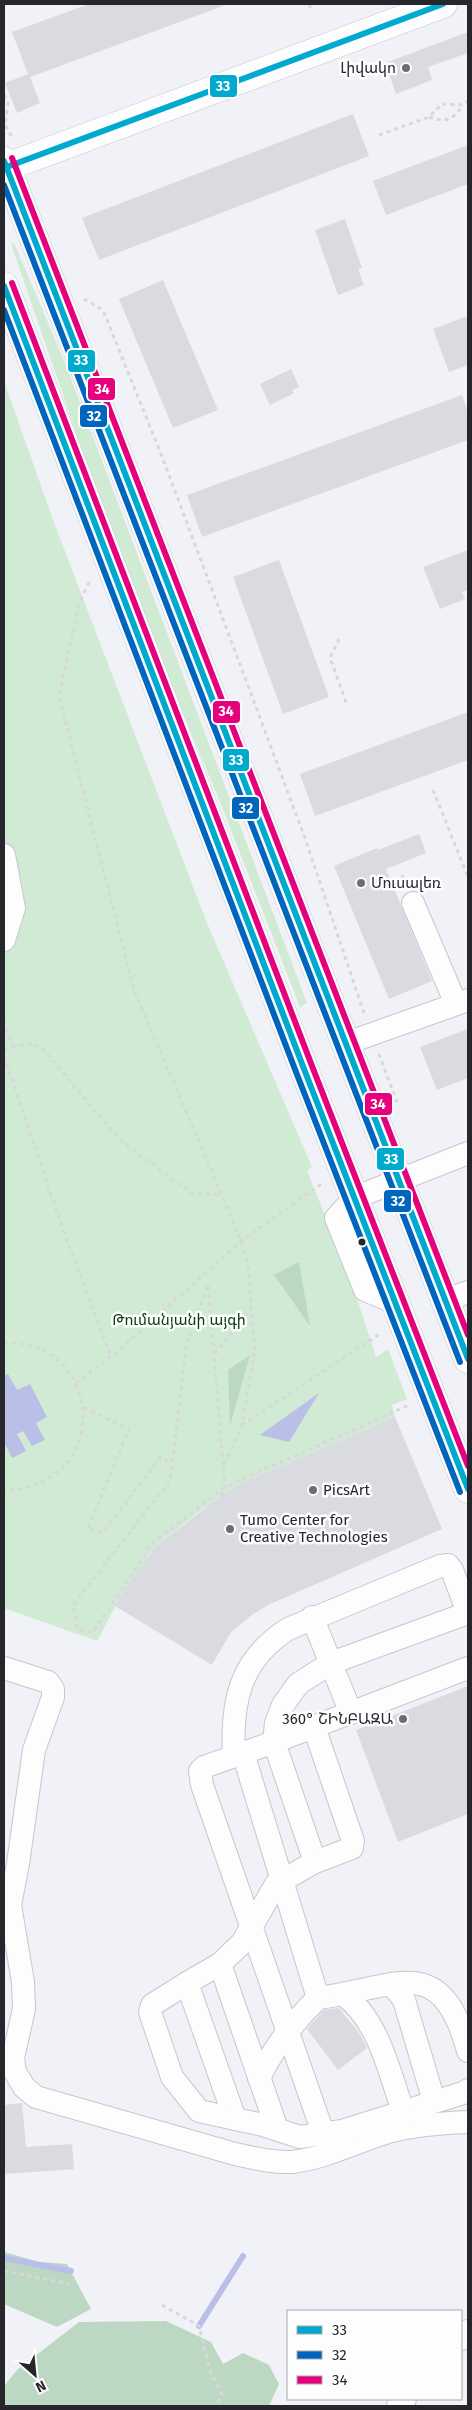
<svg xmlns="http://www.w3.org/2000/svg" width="472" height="2410" font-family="'Fira Sans','Noto Sans Armenian',sans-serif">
	<rect width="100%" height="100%" fill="#f0f2f8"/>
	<!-- green -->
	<g fill="#d0ead4">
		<path d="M14 243 65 363 307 1003 300 1007 222 807 165 669 83 453 11 244Z"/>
		<path d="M4 381 53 520 207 923 312 1167 307 1171 348 1271 376 1357 388 1349 407 1399 392 1405 395 1417 244 1482 200 1511 155 1547 127 1585 97 1641 4 1608Z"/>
	</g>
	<!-- forest -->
	<g fill="#bdd8c2">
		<path d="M299 1262 310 1326 274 1275Z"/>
		<path d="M250 1355 230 1426 228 1370Z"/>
		<path d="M4 2252 39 2262 67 2264 91 2309 57 2327 4 2304Z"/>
		<path d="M166 2321 211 2342 223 2364 243 2353 269 2365 279 2384 269 2406H4V2386L17 2370 79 2322Z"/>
	</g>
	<!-- water -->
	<g fill="#babfe8">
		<path d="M8 1374 17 1390 30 1384 47 1417 36 1423 45 1440 32 1446 23 1431 17 1434 26 1451 12 1458 4 1442V1376Z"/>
		<path d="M319 1393 289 1442 260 1435Z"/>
	</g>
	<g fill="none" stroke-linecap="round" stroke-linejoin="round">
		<!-- stream -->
		<g stroke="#babfe8" stroke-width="6">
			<path d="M4 2258 71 2271"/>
			<path d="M199 2326 243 2256"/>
		</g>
	</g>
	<!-- building -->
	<g fill="#dadbe1">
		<path d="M89 4H223V6L30 77 40 103 17 113 5 83 28 74 12 32Z"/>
		<path d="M468 32V53L428 67 432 80 396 94 385 63Z"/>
		<path d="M353 114 369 156 99 260 82 218Z"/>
		<path d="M468 145V184L386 215 373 181Z"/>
		<path d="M345 219 362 268 358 269 364 285 338 295 315 230Z"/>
		<path d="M163 280 218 410 173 428 119 299Z"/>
		<path d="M468 316V365L449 372 433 329Z"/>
		<path d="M291 369 299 387 292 390 294 393 270 405 260 384Z"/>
		<path d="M462 395 468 412V440L202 537 187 495Z"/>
		<path d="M468 550V590L462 592 465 599 440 609 423 567Z"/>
		<path d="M279 560 329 697 283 714 233 577Z"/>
		<path d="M468 712V760L315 816 300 774Z"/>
		<path d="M419 834 426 853 386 869 432 981 389 999 334 866 377 848 378 850Z"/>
		<path d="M468 1029V1078L437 1090 420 1047Z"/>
		<path d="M395 1417 442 1529 268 1605 253 1614 231 1632 212 1665 115 1606 127 1585 155 1547 221 1496 244 1482Z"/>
		<path d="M468 1686V1814L398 1842 356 1730Z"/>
		<path d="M339 2008 360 2034 367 2048 338 2070 307 2029 324 2010Z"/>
		<path d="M22 2103 26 2147 72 2144 74 2169 5 2174 4 2105Z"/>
	</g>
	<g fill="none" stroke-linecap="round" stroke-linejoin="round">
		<defs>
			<g id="minor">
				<path d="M4 855 14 908 4 940"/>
				<path d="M413 903 456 1004"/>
				<path d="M347 1043 468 1000"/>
				<path d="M446 1300 468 1292"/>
				<path d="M396 1303 365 1290 336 1218 354 1198 468 1153"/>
				<path d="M312 1617 351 1713"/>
				<path d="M4 1668 48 1682 53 1689V1697L34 1750 18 1864 10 1905 23 1982 24 2009 13 2058 15 2072 24 2087 36 2097 235 2154C254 2158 273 2163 292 2162 326 2158 356 2142 388 2132 414 2125 442 2123 468 2122"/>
				<path d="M243 1753 318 1998C396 1988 441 1950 468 2051"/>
				<path d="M234 1756C231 1701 240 1660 288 1629L440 1566 448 1565 452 1570 468 1613"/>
				<path d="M315 1862 274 1742 276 1723 283 1705 298 1684 331 1663 468 1613"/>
				<path d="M220 1964 187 1983 235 2119"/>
				<path d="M187 1983 152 2005 150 2012 172 2077 199 2111 263 2125 300 2137 342 2131 463 2093 468 2090"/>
				<path d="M391 1985 398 1992 404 2000 434 2101"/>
				<path d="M344 1995C379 2021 389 2072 403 2111"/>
				<path d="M259 2078C274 2047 293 2022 318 1998"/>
				<path d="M277 2129 220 1964 242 1943 276 1884 315 1862 352 1848 353 1841 314 1727"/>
				<path d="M323 2133 202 1785 200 1771 204 1767 274 1742 468 1668"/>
				<path d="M461 2339 468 2331"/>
				<path d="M398 2406 405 2399"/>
			</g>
			<g id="major">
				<path d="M4 161 468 1359"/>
				<path d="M4 168 443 4"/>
				<path d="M4 286 304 1069 468 1489"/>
			</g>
		</defs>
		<!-- minor casing -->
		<use href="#minor" stroke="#c6c7cd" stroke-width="24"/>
		<!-- major casing -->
		<use href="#major" stroke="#c6c7cd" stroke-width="29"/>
		<!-- path -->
		<g stroke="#d8d8db" stroke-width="3" stroke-dasharray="4 4" stroke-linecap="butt">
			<path d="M309 4 311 9"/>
			<path d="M4 95 8 103 5 125 13 139"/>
			<path d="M429 117C446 123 453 120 462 106"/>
			<path d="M379 135 429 117 442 104 463 105 468 101"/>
			<path d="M84 299 103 310 163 459 305 838 365 1016"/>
			<path d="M89 582 79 604 59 696 134 990 206 1158 241 1241 248 1263 255 1350 242 1425 224 1465"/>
			<path d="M339 639 330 658 347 705"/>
			<path d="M433 790 468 877"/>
			<path d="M402 875 405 884"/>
			<path d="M4 1021 13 1047"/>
			<path d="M4 1049 31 1043 42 1048 120 1140 191 1193 221 1195"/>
			<path d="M379 1054 397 1102"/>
			<path d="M4 1056 60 1221 111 1357"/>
			<path d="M4 1344C84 1334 115 1448 41 1482 30 1488 16 1491 4 1489"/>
			<path d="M215 1354 251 1309"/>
			<path d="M76 1383 111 1357 241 1241 324 1182"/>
			<path d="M84 1408 129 1429 88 1528 102 1533 161 1457 171 1463"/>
			<path d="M242 1425 381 1333"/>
			<path d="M221 1496 225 1487 208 1284 187 1342 170 1481 73 1605 78 1630 92 1633 153 1543 225 1487 409 1405"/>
			<path d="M4 2271 70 2284"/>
			<path d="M162 2305 199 2326 210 2371 222 2394 216 2406"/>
		</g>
		<!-- minor -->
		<use href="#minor" stroke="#fdfdfe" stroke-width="22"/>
		<!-- major -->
		<use href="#major" stroke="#fdfdfe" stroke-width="28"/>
		<defs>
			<g id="bus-1">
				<path d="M4 161 468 1359"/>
				<path d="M4 168 443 4"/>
				<path d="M4 286 304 1069 468 1489"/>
			</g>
			<g id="bus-2">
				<path d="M4 185 460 1362"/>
				<path d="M4 310 296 1072 460 1492"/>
			</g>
			<g id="bus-3">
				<path d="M12 158 468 1335"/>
				<path d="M12 283 312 1066 468 1466"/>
			</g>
		</defs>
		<!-- bus-1 casing -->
		<use href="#bus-1" stroke="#fdfdfd" stroke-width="10"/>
		<!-- bus-2 casing -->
		<use href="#bus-2" stroke="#fdfdfd" stroke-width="10"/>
		<!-- bus-3 casing -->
		<use href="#bus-3" stroke="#fdfdfd" stroke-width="10"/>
		<!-- bus-1 -->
		<use href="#bus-1" stroke="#00a9ce" stroke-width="6"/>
		<!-- bus-2 -->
		<use href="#bus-2" stroke="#0065bd" stroke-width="6"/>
		<!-- bus-3 -->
		<use href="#bus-3" stroke="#e5007d" stroke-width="6"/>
	</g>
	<!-- markers -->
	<g fill="#6d6e74" stroke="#fdfdfd" stroke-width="2">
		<circle cx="406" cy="68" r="5"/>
		<circle cx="361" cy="883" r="5"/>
		<circle cx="313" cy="1490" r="5"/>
		<circle cx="230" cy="1529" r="5"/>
		<circle cx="403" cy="1719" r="5"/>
	</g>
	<circle fill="#26272d" stroke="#fdfdfd" stroke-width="2" cx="362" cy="1242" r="4.5"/>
	<g text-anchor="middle" stroke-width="5" stroke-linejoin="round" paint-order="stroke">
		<!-- poi labels -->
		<g font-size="15" fill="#26272d" stroke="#fdfdfd" text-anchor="start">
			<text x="396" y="73" text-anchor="end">Լիվակո</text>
			<text x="371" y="888">Մուսալեռ</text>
			<text x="323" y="1495">PicsArt</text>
			<text x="240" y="1525">Tumo Center for<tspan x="240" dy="17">Creative Technologies</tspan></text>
			<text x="393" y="1724" text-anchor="end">360° ՇԻՆԲԱԶԱ</text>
		</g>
		<!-- park labels -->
		<g font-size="15" fill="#063b10" stroke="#fdfdfd">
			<text x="179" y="1325">Թումանյանի այգի</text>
		</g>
	</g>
	<g stroke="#fdfdfd" stroke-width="2">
		<rect x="209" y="74" width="29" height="24" rx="5" fill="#00a9ce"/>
		<rect x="67" y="349" width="29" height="24" rx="5" fill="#00a9ce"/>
		<rect x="87" y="377" width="29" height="24" rx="5" fill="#e5007d"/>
		<rect x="79" y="404" width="29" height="24" rx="5" fill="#0065bd"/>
		<rect x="212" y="700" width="29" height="24" rx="5" fill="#e5007d"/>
		<rect x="222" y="748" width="28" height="24" rx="5" fill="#00a9ce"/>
		<rect x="231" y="796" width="29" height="24" rx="5" fill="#0065bd"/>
		<rect x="364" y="1092" width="29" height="24" rx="5" fill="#e5007d"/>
		<rect x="376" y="1147" width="29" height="24" rx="5" fill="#00a9ce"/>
		<rect x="383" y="1189" width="29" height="24" rx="5" fill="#0065bd"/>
	</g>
	<g font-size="14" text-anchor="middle" font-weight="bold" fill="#fff">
		<text x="223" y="91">33</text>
		<text x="81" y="365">33</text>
		<text x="102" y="394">34</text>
		<text x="94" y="421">32</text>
		<text x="226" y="716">34</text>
		<text x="236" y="765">33</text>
		<text x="246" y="813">32</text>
		<text x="378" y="1109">34</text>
		<text x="391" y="1164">33</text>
		<text x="398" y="1206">32</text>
	</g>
	<!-- border -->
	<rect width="472" height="2410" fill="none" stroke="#26272d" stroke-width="10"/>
	<!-- legend -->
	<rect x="287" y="2310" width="175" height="90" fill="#fdfdfd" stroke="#a7a7aa"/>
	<rect x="297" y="2326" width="25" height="8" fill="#00a9ce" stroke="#a7a7aa"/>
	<text x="332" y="2335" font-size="15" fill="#26272d">33</text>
	<rect x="297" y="2351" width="25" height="8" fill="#0065bd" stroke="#a7a7aa"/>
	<text x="332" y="2360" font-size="15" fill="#26272d">32</text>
	<rect x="297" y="2376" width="25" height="8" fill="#e5007d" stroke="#a7a7aa"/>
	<text x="332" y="2385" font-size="15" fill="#26272d">34</text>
	<!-- north arrow -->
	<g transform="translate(35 2375) rotate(153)" stroke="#fdfdfd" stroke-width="4" paint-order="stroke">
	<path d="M0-4L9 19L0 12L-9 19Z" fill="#26272d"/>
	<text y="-8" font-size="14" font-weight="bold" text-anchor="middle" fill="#26272d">N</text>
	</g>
</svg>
